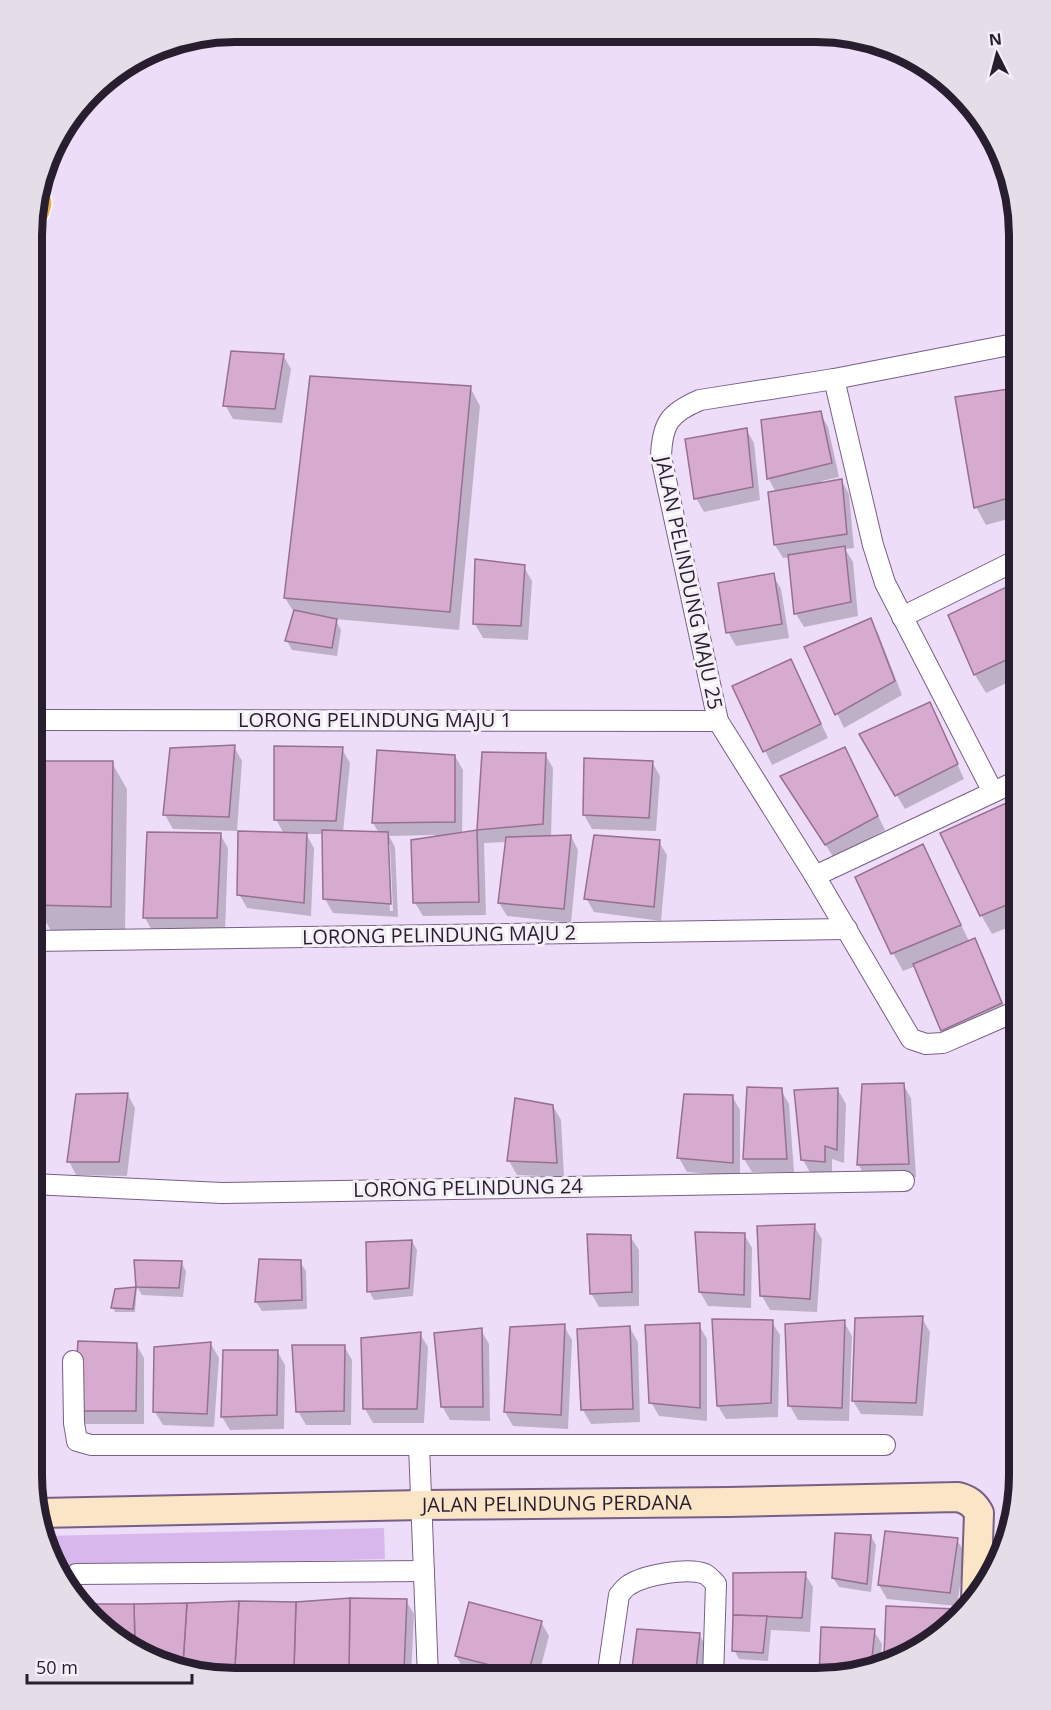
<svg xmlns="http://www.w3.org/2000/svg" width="1051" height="1710" font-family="'Open Sans',sans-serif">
	<rect width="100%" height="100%" fill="#eeddf9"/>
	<!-- green -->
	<path fill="#d8b8ec" d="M384 1528 385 1559 58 1567 47 1552 44 1536Z"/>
	<!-- shadow -->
	<g fill="#0003" fill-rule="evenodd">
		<path d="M283 355 291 369 282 423 233 419 225 405Z"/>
		<path d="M470 387 480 406 459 630 335 619 341 630 337 656 292 650 287 641 295 614 285 598Z"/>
		<path d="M1015 389 1019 398V516L986 525 976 507Z"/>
		<path d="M820 413 828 427 839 477 822 481V484L841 480 849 494 854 548 845 549 853 562 858 616 804 627 796 614 790 557 783 558 775 545 776 492 768 478Z"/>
		<path d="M746 429 754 443 760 500 704 512 696 498Z"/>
		<path d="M524 567 532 581 528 640 483 638 475 624Z"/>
		<path d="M773 575 781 589 789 638 736 646 728 632Z"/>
		<path d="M1019 582V677L986 693 975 675 950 616Z"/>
		<path d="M870 620 878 633 902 695 844 728 806 648Z"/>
		<path d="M791 661 828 738 772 765 734 686Z"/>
		<path d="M930 704 964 779 905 809 861 735Z"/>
		<path d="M234 747 242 761 237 831 173 829 165 815Z"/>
		<path d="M845 748 885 830 834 858 790 790Z"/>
		<path d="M342 749 350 763 343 832 379 833 373 823 455 756 463 770 462 834 478 831 483 754H545L553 768 551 837 571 836 578 850 571 923 507 916 499 903 507 842 484 843 486 915 423 916 415 903 435 835 389 836 395 847 398 917 333 913 325 899 323 834H306L314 848 311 916 247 908 239 894 284 834 276 819ZM387 845H390L393 911H390Z"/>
		<path d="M652 762 660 776 656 831 592 829 584 815Z"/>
		<path d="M112 763 127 789 125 933 51 931 36 904Z"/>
		<path d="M1012 802 1019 815V950L1009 927 992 934 981 915Z"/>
		<path d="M220 834 228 848 225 931 153 932 145 918Z"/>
		<path d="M659 842 667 855 661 921 594 912 586 898Z"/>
		<path d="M922 846 969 941 974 939 982 953 1009 1017 950 1044 942 1031 916 966 903 971 893 953Z"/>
		<path d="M903 1084 911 1098 916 1177 866 1178 858 1164Z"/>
		<path d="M781 1090 789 1104 794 1172H752L744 1159Z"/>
		<path d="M838 1090 846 1104 844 1163 832 1159V1176L811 1174 803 1160Z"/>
		<path d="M128 1095 135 1108 127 1176 76 1175 69 1161Z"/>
		<path d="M685 1095 732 1096 740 1110V1176L687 1172 679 1158Z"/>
		<path d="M553 1106 561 1120 564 1177 517 1175 509 1161Z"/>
		<path d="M814 1226 822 1239 817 1312 770 1310 762 1296Z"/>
		<path d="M744 1234 752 1248 751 1308 708 1306 700 1292Z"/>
		<path d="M630 1236 639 1250V1306L599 1307 591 1293Z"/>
		<path d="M412 1241 417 1250 413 1296 374 1300 369 1291Z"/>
		<path d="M136 1261 181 1262 186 1271 183 1297 142 1295 137 1287 135 1312H115L113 1308 116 1290 137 1288Z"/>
		<path d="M300 1262 306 1271 307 1309 262 1311 256 1302Z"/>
		<path d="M922 1318 930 1332 923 1416 861 1414 853 1401Z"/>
		<path d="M772 1322 780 1335 778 1417 726 1419 718 1406Z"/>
		<path d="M844 1322 852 1336 849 1421 798 1420 790 1406Z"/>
		<path d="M699 1325 707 1339V1421L659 1416 651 1402Z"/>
		<path d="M564 1326 572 1340 568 1429 513 1426 505 1412Z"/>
		<path d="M630 1328 638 1342 640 1422 591 1424 583 1410Z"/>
		<path d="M481 1330 489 1344 490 1421 450 1420 442 1406Z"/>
		<path d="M420 1334 428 1347 424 1423H373L365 1409Z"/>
		<path d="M136 1344 144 1358V1424H83L75 1410Z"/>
		<path d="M211 1344 219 1358 214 1427 163 1425 155 1412Z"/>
		<path d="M344 1346 352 1360 351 1425H306L298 1411Z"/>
		<path d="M277 1351 285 1365 284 1429 230 1430 222 1417Z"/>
		<path d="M871 1536 876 1545 871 1592 839 1587 833 1578Z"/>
		<path d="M957 1540 965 1553 957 1606 887 1599 879 1585Z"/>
		<path d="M805 1574 813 1587 810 1632 771 1630 768 1661 739 1659 734 1650Z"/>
		<path d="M406 1601 414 1614 411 1677H209L111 1636 88 1606Z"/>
		<path d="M955 1611 957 1614 890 1664 886 1656Z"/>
		<path d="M541 1622 549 1636 538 1678H495L464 1670 456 1656Z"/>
		<path d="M874 1631 882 1644 880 1666 820 1678Z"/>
		<path d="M699 1634 707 1648 703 1678H634Z"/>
	</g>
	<!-- building -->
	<g fill="#d6abcf" stroke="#976f91" stroke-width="1.5">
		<path d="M231 351 284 354 275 409 223 406Z"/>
		<path d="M310 376 471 386 450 612 284 598Z"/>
		<path d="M1015 388 1019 410V495L974 508 955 397Z"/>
		<path d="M821 411 832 463 767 479 761 420Z"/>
		<path d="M747 428 753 487 694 499 685 439Z"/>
		<path d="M842 479 847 534 774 545 768 492Z"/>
		<path d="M845 546 851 602 794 614 788 555Z"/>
		<path d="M475 559 525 565 521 626 473 624Z"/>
		<path d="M774 573 782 624 726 633 718 583Z"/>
		<path d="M1019 581V654L974 675 948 615Z"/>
		<path d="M294 610 337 619 332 648 285 641Z"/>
		<path d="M871 618 895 681 835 715 804 647Z"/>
		<path d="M791 659 821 724 763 752 732 686Z"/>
		<path d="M1019 688V725L1007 694Z"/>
		<path d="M930 702 958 764 895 796 859 734Z"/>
		<path d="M235 745 229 817 163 815 170 748Z"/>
		<path d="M274 746 343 747 336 821 274 820Z"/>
		<path d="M845 747 878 816 825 845 780 776Z"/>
		<path d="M377 750 455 755V822L372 823Z"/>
		<path d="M482 752 546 753 543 824 477 830Z"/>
		<path d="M584 758 653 761 649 818 583 815Z"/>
		<path d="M40 761H113L111 907 34 905Z"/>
		<path d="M1013 800 1019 814V900L980 916 940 833Z"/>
		<path d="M322 830 388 832 391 904 323 899Z"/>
		<path d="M477 830 479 902 413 903 411 840Z"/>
		<path d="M238 831 307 833 304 903 237 895Z"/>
		<path d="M147 832 221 833 217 918H143Z"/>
		<path d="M571 835 564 909 498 903 506 837Z"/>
		<path d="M594 835 660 840 654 907 584 899Z"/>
		<path d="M923 844 961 925 891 954 855 877Z"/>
		<path d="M1019 917V954L1006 922Z"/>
		<path d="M975 938 1002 1003 941 1031 913 964Z"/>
		<path d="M904 1083 909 1164 857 1165 862 1084Z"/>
		<path d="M747 1087 782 1088 787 1159H743Z"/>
		<path d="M838 1088 837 1150 825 1146V1162L801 1160 794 1090Z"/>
		<path d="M128 1093 119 1162H67L76 1094Z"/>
		<path d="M684 1094 733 1095V1163L677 1158Z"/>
		<path d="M515 1098 553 1105 557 1163 507 1161Z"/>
		<path d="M815 1224 810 1299 760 1296 757 1226Z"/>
		<path d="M695 1232 745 1233 744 1295 699 1292Z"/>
		<path d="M587 1234 631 1235 632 1292 590 1294Z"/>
		<path d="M412 1240 409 1288 367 1292 366 1242Z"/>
		<path d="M259 1259 301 1260 302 1300 255 1302Z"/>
		<path d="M134 1260 182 1261 179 1288 136 1287Z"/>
		<path d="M136 1287 133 1309 111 1308 115 1289Z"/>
		<path d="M923 1316 916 1403 852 1401 855 1318Z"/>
		<path d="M712 1319 773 1320 771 1403 717 1406Z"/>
		<path d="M845 1320 842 1408 788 1406 785 1324Z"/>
		<path d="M700 1323V1408L649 1403 645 1325Z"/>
		<path d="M565 1324 561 1415 504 1412 510 1327Z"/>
		<path d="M630 1326 633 1409 581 1410 577 1329Z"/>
		<path d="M482 1328 483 1407H441L434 1333Z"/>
		<path d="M421 1332 417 1409H363L361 1338Z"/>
		<path d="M78 1341 137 1343 136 1411H73Z"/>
		<path d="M211 1342 207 1414 153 1412 154 1347Z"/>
		<path d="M292 1345H345L344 1411 296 1412Z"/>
		<path d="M223 1350H278L277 1415 221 1417Z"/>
		<path d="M885 1531 958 1538 950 1593 878 1585Z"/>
		<path d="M835 1533 871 1535 867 1584 832 1578Z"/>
		<path d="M806 1572 802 1618 733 1615V1573Z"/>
		<path d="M350 1598 407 1599 404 1670H349Z"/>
		<path d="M350 1598 349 1670 294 1667 296 1602Z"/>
		<path d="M239 1601 296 1602 294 1667 235 1665Z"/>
		<path d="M239 1601 235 1665 183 1664 187 1603Z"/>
		<path d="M469 1602 542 1621 528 1675 455 1656Z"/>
		<path d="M187 1603 183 1664 135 1646 134 1604Z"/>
		<path d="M86 1604H134L135 1646 111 1636Z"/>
		<path d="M886 1606 956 1609 955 1615 900 1658 884 1656Z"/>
		<path d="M733 1615 767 1616 763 1653 732 1651Z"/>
		<path d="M821 1627 875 1629 871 1668 819 1678Z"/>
		<path d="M637 1629 700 1633 696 1670 632 1668Z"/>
		<path d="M632 1668 696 1670 695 1678H631Z"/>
	</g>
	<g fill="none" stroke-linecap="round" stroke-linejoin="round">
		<defs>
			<g id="street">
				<path d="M834 379 873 545 885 583 993 792"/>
				<path d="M902 617 1019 559"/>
				<path d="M33 720 718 721"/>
				<path d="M815 876 1019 780"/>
				<path d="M32 941 847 929"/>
				<path d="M1019 1010 943 1043 926 1044 911 1039 815 876 718 721 661 457C662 424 669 413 700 400L834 379 1019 343"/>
				<path d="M32 1184 222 1193 904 1181"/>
				<path d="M73 1361 74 1423 77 1441 91 1445H885"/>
				<path d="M419 1445 428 1677"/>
				<path d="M76 1574 424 1571"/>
				<path d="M607 1678 619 1595C622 1592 625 1587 629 1585 644 1575 688 1567 705 1574 709 1576 713 1581 716 1584L713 1678"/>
			</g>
			<g id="secondary">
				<path id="s1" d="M39 1513 421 1505 728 1502 958 1497C969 1500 974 1504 979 1513L976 1600"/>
			</g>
			<path id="highway" d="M33 210 35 203"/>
		</defs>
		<!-- street casing -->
		<use href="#street" stroke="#785f87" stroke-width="22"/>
		<!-- secondary casing -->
		<use href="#secondary" stroke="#785f87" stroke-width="32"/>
		<!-- highway casing -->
		<use href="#highway" stroke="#fff" stroke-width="36"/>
		<!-- street -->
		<use href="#street" stroke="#fff" stroke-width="20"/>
		<!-- secondary -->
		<use href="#secondary" stroke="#fae5c7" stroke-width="28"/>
		<!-- highway -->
		<use href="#highway" stroke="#eea844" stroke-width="33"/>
	</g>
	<g text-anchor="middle" stroke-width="6" stroke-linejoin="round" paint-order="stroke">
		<!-- street labels -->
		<g font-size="20" fill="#291e2f" stroke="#f5eff8">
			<text transform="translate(689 583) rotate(78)" y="7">JALAN PELINDUNG MAJU 25</text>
			<text x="375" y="727">LORONG PELINDUNG MAJU 1</text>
			<text transform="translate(439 935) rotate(-1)" y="7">LORONG PELINDUNG MAJU 2</text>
			<text transform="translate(468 1188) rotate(-1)" y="7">LORONG PELINDUNG 24</text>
			<text dy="7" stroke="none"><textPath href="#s1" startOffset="518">JALAN PELINDUNG PERDANA</textPath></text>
		</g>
	</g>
	<!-- crop -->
	<path d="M0 0H1051V1710H0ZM235 42H816A193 193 0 0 1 1009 235V1475A193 193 0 0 1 816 1668H235A193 193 0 0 1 42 1475V235A193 193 0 0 1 235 42Z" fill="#e5dee8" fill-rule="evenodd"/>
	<path fill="none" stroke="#291e2f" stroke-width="8" d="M235 42H816A193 193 0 0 1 1009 235V1475A193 193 0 0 1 816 1668H235A193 193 0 0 1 42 1475V235A193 193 0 0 1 235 42Z"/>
	<!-- north arrow -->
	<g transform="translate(997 54) rotate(354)" stroke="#f5eff8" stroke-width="4.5" paint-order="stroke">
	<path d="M0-4.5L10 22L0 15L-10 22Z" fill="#291e2f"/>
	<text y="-9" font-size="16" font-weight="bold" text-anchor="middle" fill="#291e2f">N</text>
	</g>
	<!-- scale -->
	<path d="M27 1674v9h165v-9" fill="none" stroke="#291e2f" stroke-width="3"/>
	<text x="36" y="1674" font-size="18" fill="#291e2f" stroke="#f5eff8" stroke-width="4.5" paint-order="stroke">50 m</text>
</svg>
